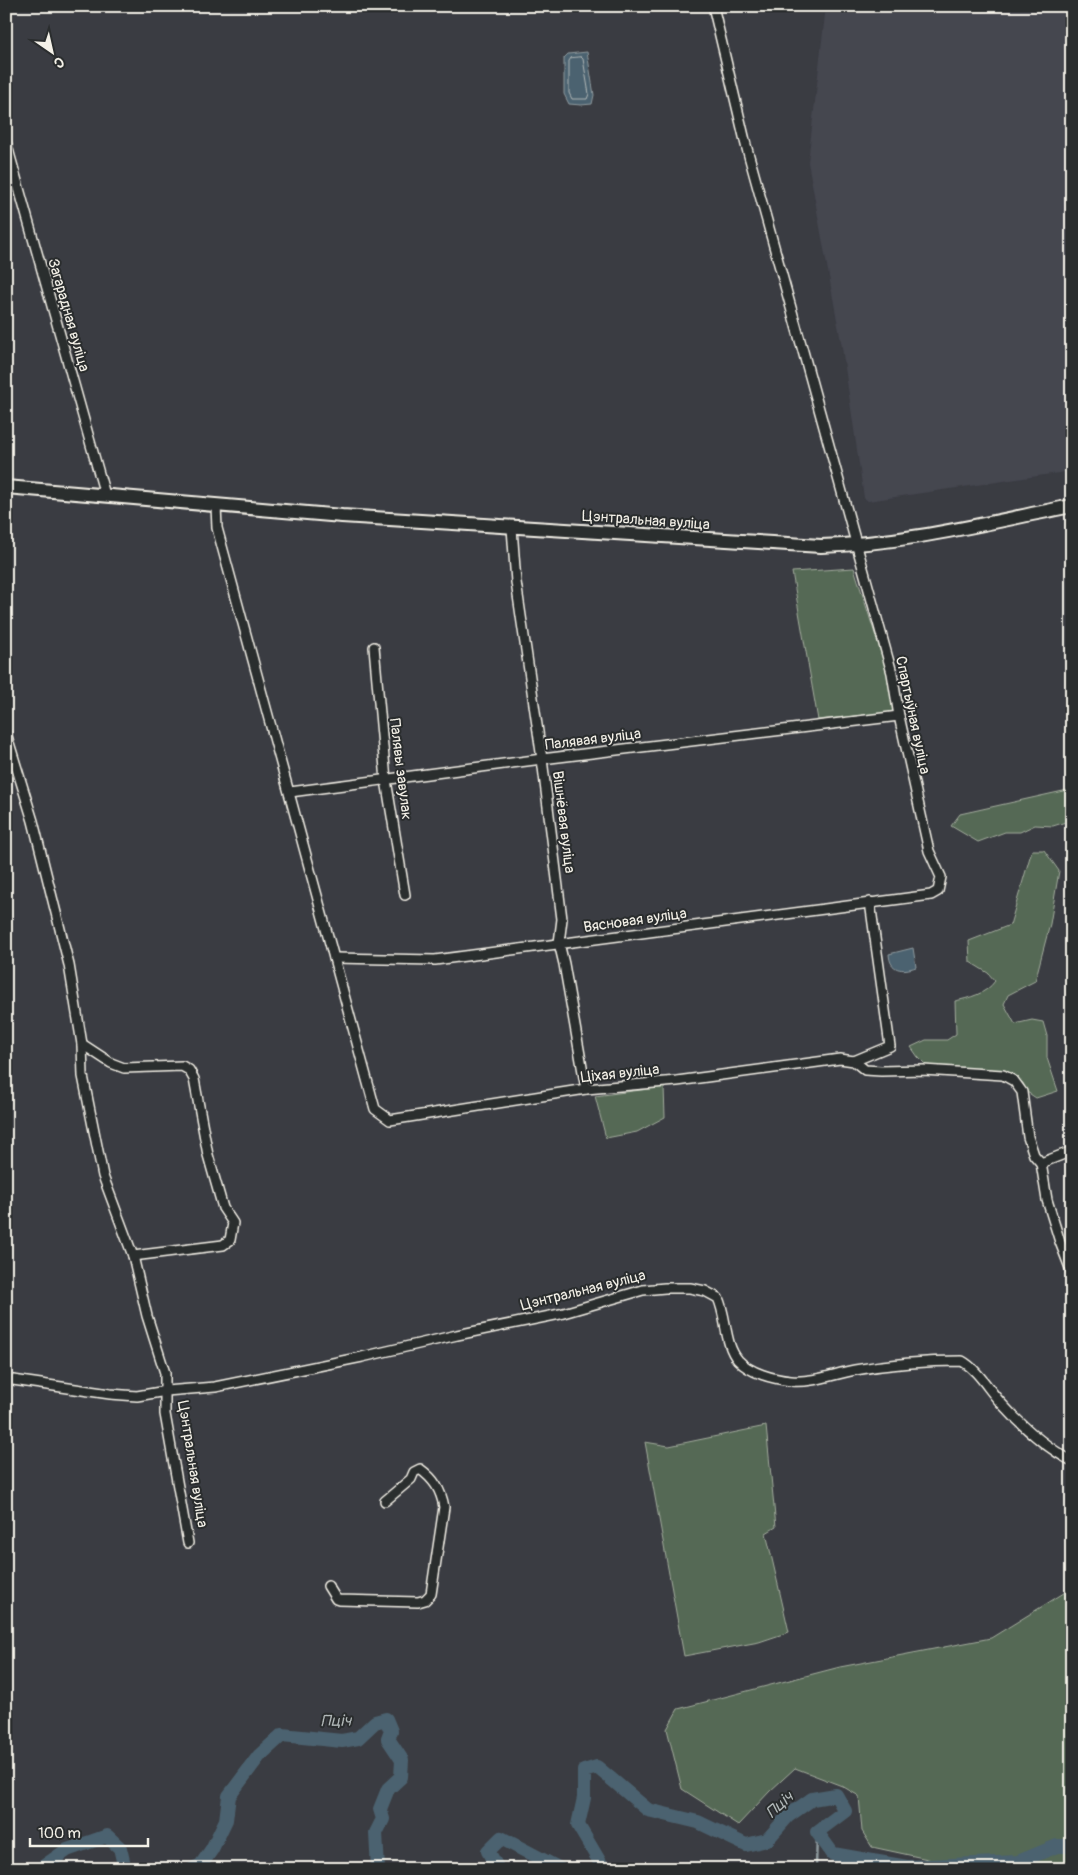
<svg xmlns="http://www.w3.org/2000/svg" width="1078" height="1875" font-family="Pangolin,sans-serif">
	<rect width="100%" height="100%" fill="#3a3c42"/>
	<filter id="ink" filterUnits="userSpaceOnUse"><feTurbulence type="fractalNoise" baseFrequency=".02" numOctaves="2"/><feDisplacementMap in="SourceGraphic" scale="10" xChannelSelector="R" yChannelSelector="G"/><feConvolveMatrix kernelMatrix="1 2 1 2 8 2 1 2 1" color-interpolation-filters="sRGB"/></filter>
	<g filter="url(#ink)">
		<!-- built -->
		<path fill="#454650" d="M826 6H1072V471L868 501 864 498 842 347 808 162Z"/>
		<!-- green -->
		<g fill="#546955" stroke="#a4ad9e">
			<path d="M854 568 888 675 893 712 818 720 792 572Z"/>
			<path d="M1072 789V820L1053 826 1035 825 1020 832H1005L978 842 951 826 960 814Z"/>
			<path d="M1032 850H1044L1059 871 1050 924 1035 981 1008 995 1004 1004 1015 1024 1032 1020 1043 1022 1047 1036V1058L1058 1091 1036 1098 1027 1092 1023 1083 1010 1075 928 1067 918 1057 911 1047 926 1040H947L956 1034 955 1001C969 998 986 994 995 981L988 973 970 962 969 941 1010 925Z"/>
			<path d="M664 1087 665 1117 637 1132 606 1138 595 1096Z"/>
			<path d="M766 1426 776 1527 766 1533 789 1632 759 1642 684 1656 645 1442 669 1446Z"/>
			<path d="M1072 1588V1841L1058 1842 1017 1859 937 1861 872 1847 862 1831 859 1796 842 1786 795 1768 770 1791 738 1825 682 1789 667 1729 678 1709 840 1667 991 1638Z"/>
			<path d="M1072 1848V1869H949L1024 1865 1058 1849Z"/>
		</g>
		<!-- water -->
		<g fill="#4c626f" stroke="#8f9b9f">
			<path d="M587 52 594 95 592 104 581 105 569 104 564 94V58L568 54Z"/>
			<path d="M913 948 916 967C902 972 890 971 889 954Z"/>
		</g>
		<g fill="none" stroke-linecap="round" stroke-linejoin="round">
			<!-- shore -->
			<path stroke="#b1b8b8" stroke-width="1" d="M581 57 583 59 589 94 587 99H572L569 93V61L571 58Z"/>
			<!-- stream -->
			<path stroke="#8f9b9f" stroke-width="2.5" d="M816 1869 817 1832"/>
			<!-- river -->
			<g stroke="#4c626f" stroke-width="14">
				<path d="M40 1869 67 1850 107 1836 120 1848 125 1869"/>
				<path d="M193 1869 201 1865 212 1849 226 1820 229 1796 259 1756 282 1735 342 1741 358 1738 375 1722 386 1719 391 1731 388 1739 402 1760 401 1777 388 1789 380 1809 383 1819 376 1833 378 1869"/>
				<path d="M498 1869 488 1851 501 1838 560 1869"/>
				<path d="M604 1869 578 1825 584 1798V1771L597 1767 648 1810 698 1822 746 1845 767 1840 788 1816 812 1799 836 1795 845 1811 817 1832 833 1854 907 1867 1018 1862 1057 1846H1072"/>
			</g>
			<defs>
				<g id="street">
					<path d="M6 142 105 495"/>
					<path d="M216 506 217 528 375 1109 390 1120 586 1089 677 1081 840 1059 854 1061"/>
					<path d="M512 528 516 582 542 759 562 919 559 943 564 964 586 1089"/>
					<path d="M374 647 386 780 405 895"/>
					<path d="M6 733 33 821 69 965 82 1044 83 1076 103 1176 133 1256 147 1316 165 1373V1414L188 1543"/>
					<path d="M290 792 542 759 899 716"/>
					<path d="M334 958 435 960 931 895 938 891 941 877 929 851 899 716 892 673 746 145 713 6"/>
					<path d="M82 1044 111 1063 124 1068 182 1066 189 1070 194 1079 208 1155 223 1208 233 1223 230 1240 223 1245 133 1256"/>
					<path d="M854 1061 865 1070 881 1071 923 1070 1003 1075 1014 1081 1022 1092 1028 1137 1034 1155 1041 1163 1047 1200 1060 1242 1072 1273"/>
					<path d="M854 1061 890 1046 870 902"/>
					<path d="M1041 1163 1072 1151"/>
					<path d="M6 1379 110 1394 137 1396 166 1391 215 1387 362 1357 457 1335 560 1314 643 1290 665 1288H690L705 1291 718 1298C727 1317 724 1344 738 1360 750 1373 773 1379 791 1381 812 1383 834 1374 855 1370 889 1364 926 1361 962 1361 978 1370 988 1389 1001 1403 1021 1425 1045 1447 1072 1461"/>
					<path d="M328 1586 336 1599 339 1600 418 1602 425 1600 431 1594 444 1507C441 1490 434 1479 420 1469L414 1472 411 1479 385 1501"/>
				</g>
				<path id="secondary" d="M6 487 342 516 821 546C906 544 989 522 1072 506"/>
			</defs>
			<!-- street casing -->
			<use href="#street" stroke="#f4f1e8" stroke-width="12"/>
			<!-- secondary casing -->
			<use href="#secondary" stroke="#f4f1e8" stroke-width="16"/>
			<!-- street -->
			<use href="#street" stroke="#2a2d2e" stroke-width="9"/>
			<!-- secondary -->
			<use href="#secondary" stroke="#2a2d2e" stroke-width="12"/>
		</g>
	</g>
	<g text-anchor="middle" stroke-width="4" stroke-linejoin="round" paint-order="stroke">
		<!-- street labels -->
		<g font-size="15" fill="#f4f1e8" stroke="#2a2d2e">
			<text transform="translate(69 315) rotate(74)" y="5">Загарадная вуліца</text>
			<text transform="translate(646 520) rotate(4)" y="5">Цэнтральная вуліца</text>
			<text transform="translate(913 715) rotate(78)" y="5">Спартыўная вуліца</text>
			<text transform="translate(593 739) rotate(-7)" y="5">Палявая вуліца</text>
			<text transform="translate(401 769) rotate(83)" y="5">Палявы завулак</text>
			<text transform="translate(564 822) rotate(83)" y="5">Вішнёвая вуліца</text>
			<text transform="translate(635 920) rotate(-8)" y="5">Вясновая вуліца</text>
			<text transform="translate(620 1073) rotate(-6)" y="5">Ціхая вуліца</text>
			<text transform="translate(583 1290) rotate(-14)" y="5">Цэнтральная вуліца</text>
			<text transform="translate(193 1464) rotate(81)" y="5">Цэнтральная вуліца</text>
		</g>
		<!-- water labels -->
		<g font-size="16" font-style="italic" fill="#b1b8b8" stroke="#2a2d2e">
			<text transform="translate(336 1720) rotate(-1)" y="6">Пціч</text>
			<text transform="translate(779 1804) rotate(-42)" y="6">Пціч</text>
		</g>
	</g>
	<!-- margin -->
	<rect width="1078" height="1875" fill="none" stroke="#2a2d2e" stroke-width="25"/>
	<rect x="12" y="12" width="1053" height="1850" fill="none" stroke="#f4f1e8" stroke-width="2" filter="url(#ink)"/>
	<!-- north arrow -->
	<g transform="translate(52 52) rotate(146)" stroke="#2a2d2e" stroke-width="4" paint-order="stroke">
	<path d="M0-4L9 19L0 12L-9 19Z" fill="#f4f1e8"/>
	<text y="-8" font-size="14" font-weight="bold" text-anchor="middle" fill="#f4f1e8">С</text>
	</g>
	<!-- scale -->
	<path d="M30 1838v8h118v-8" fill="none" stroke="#f4f1e8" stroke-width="2.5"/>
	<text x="38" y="1838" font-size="15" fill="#f4f1e8" stroke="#2a2d2e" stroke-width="4" paint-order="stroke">100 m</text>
</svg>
